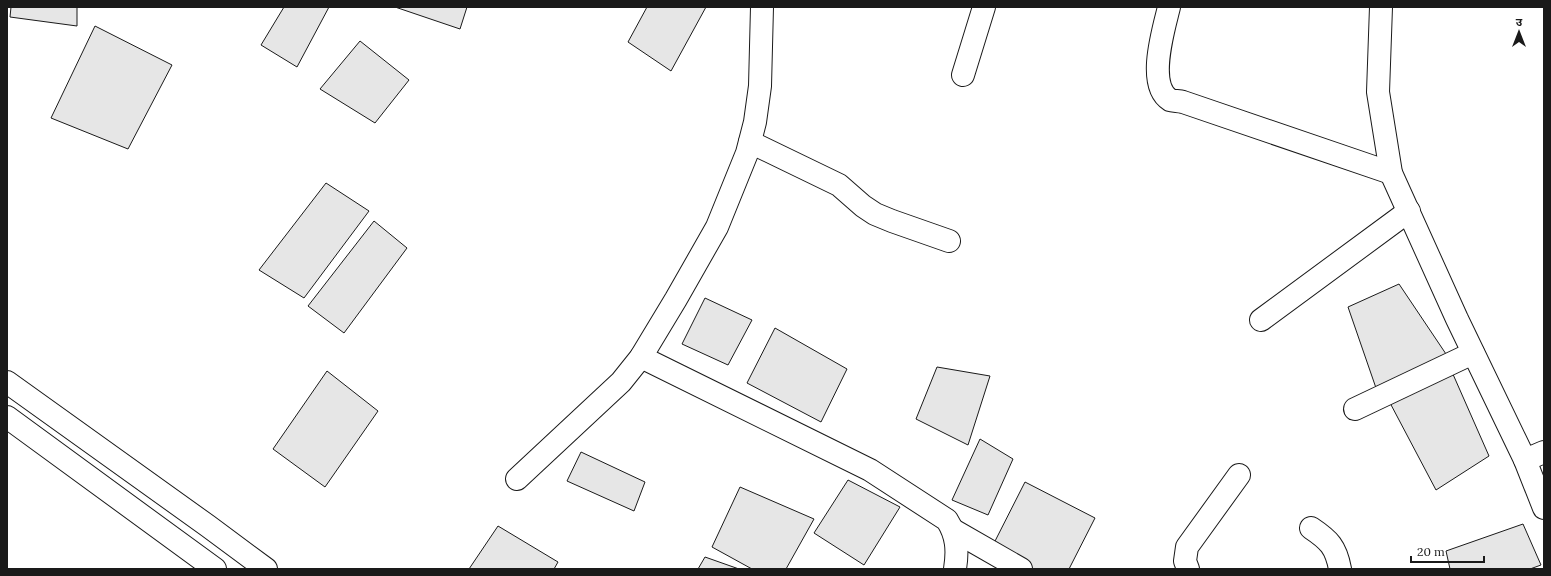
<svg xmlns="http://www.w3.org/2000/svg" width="1551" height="576" font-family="Lora,'Noto Sans Devanagari',serif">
	<rect width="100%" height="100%" fill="#fff"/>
	<!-- building -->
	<g fill="#e6e6e6" stroke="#1a1a1a">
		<path d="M11 7H77V26L10 17Z"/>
		<path d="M284 7H329L297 67 261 45Z"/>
		<path d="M395 7H467L460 29Z"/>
		<path d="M647 7H706L671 71 628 42Z"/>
		<path d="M95 26 172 65 128 149 51 118Z"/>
		<path d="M360 41 409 80 375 123 320 89Z"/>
		<path d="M326 183 369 211 304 298 259 270Z"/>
		<path d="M374 221 407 248 344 333 308 306Z"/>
		<path d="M1399 284 1446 354 1376 388 1348 307Z"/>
		<path d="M705 298 752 320 728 365 682 344Z"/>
		<path d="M775 328 847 369 821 422 747 383Z"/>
		<path d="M937 367 990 376 968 445 916 419Z"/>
		<path d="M327 371 378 411 325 487 273 449Z"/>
		<path d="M1452 372 1489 456 1436 490 1389 401Z"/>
		<path d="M980 439 1013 459 988 515 952 500Z"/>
		<path d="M581 452 645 482 634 511 567 481Z"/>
		<path d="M848 480 900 507 864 565 814 533Z"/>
		<path d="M1025 482 1095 518 1069 569H1029L991 549Z"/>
		<path d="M740 487 814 519 786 569H752L712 547Z"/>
		<path d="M1523 524 1541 565 1530 569H1450L1446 551Z"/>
		<path d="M498 526 558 562 554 569H469Z"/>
		<path d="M705 557 739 569H698Z"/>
	</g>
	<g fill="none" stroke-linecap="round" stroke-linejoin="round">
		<defs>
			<g id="minor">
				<path d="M1169 7C1164 28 1146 85 1170 100 1173 101 1179 101 1183 102L1391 173"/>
				<path d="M1381 7 1378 92 1391 173 1457 319 1525 460 1544 508"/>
				<path d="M963 75 984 7"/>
				<path d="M750 142 839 185 863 206 875 214 892 221 949 241"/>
				<path d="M1261 320 1409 211"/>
				<path d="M641 357 870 470 947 520C957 536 958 550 955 569"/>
				<path d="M1355 409 1473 353"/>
				<path d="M1525 460 1544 452"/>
				<path d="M517 479 621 382 641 357 676 299 717 227 747 153 755 122 760 86 762 7"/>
				<path d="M1311 528C1329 540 1336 547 1340 569"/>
				<path d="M953 530 1021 569"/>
				<path d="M1188 569 1185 561 1187 547 1239 475"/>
			</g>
			<g id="highway">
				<path d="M7 382 208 526 266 569"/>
				<path d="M7 417 215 569"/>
			</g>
		</defs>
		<!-- minor casing -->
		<use href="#minor" stroke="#1a1a1a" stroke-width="24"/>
		<!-- highway casing -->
		<use href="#highway" stroke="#1a1a1a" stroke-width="24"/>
		<!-- minor -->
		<use href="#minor" stroke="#fff" stroke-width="22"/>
		<!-- highway -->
		<use href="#highway" stroke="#fff" stroke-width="22"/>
	</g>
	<!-- border -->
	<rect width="1551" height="576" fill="none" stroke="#1a1a1a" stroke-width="16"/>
	<!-- north arrow -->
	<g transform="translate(1519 32)" stroke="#ffffff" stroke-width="3" paint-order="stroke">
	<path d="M0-3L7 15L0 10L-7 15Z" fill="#1a1a1a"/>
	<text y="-6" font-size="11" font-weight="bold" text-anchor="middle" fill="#1a1a1a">उ</text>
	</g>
	<!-- scale -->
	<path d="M1411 556v6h73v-6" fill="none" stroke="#1a1a1a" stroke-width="2"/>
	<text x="1417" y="556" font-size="12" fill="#1a1a1a" stroke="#ffffff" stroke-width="3" paint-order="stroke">20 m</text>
</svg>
